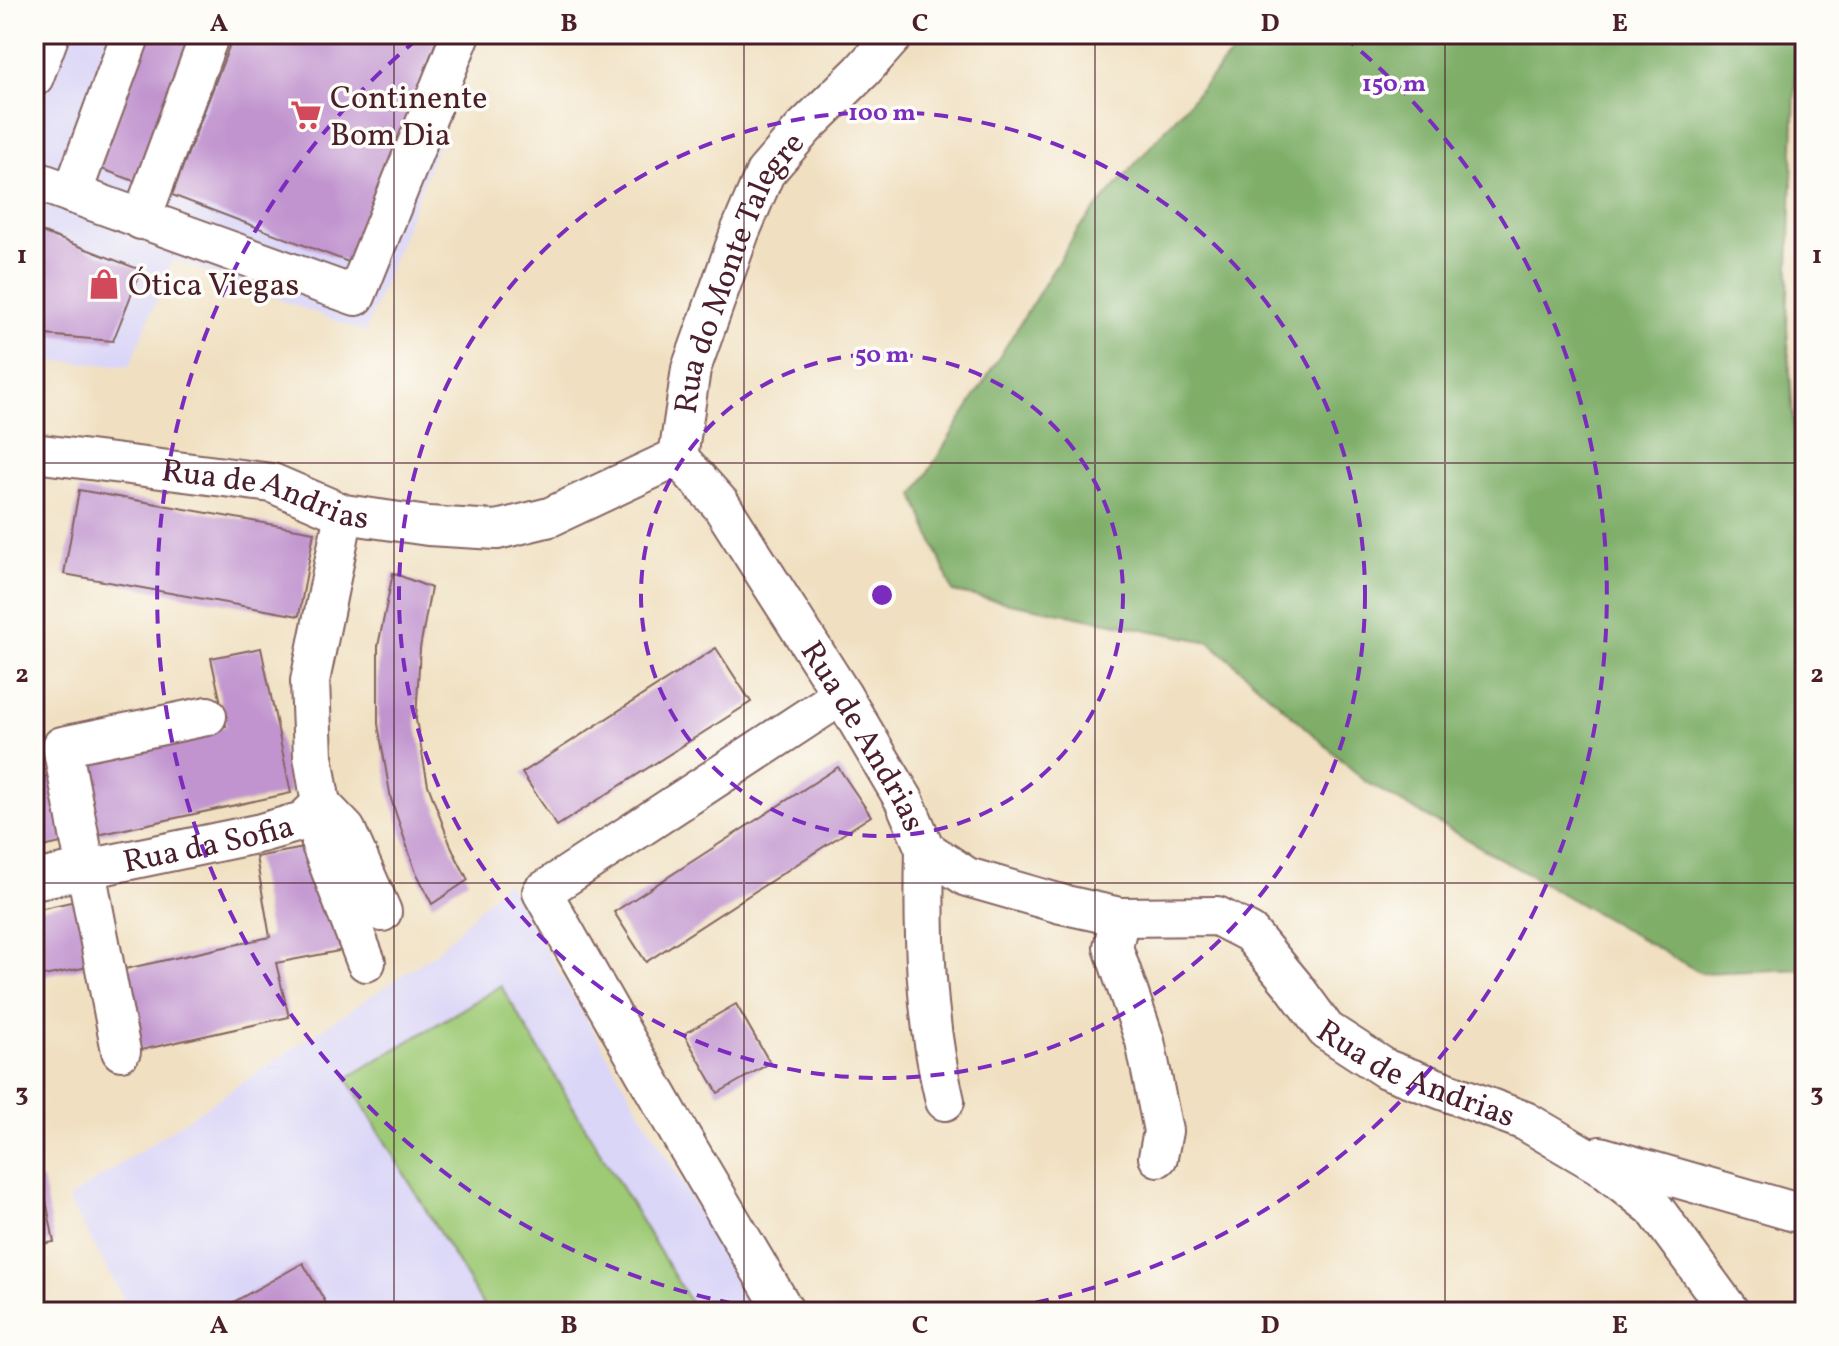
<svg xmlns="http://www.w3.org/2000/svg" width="1839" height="1346" font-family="Vollkorn,serif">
	<rect width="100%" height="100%" fill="#fdfcf7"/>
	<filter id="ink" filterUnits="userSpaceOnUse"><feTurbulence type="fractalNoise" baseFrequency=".0125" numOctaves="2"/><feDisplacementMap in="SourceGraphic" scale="16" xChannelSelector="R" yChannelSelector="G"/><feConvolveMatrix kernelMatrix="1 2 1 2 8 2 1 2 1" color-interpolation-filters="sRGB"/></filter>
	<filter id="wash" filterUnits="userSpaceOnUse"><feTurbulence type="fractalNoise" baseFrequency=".006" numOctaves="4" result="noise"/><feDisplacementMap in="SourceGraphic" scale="32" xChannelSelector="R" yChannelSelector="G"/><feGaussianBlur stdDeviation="1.8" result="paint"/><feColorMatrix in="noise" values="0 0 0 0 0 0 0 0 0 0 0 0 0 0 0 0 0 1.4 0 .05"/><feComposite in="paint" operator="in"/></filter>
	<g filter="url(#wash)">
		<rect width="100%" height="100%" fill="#f0e0c1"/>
		<!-- built -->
		<g fill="#dad6f7">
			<path d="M34 34H481L365 332 173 259 130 366 34 360Z"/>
			<path d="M506 881 757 1312H108L125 1301 68 1199 437 952Z"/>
		</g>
		<!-- green -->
		<path fill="#9eca76" stroke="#747450" stroke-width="2" d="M501 986 691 1304 678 1312H487L347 1078Z"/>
		<!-- forest -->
		<path fill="#7eae67" stroke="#646649" stroke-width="2" d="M1249 34H1797L1787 327 1805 592V969L1701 973 1366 782 1210 642 953 592 914 495 1079 228Z"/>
		<g id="blocks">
			<!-- building -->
			<g fill="#c194cf">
				<path d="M150 34H199L142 184 99 168Z"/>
				<path d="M234 34H439L351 263 172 195Z"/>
				<path d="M34 229 141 270 113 341 34 334Z"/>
				<path d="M79 490 314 532 299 616 64 574Z"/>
				<path d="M393 573 431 588 420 648 416 720 428 785 452 849 468 880 432 904 415 870 391 799 378 724V646Z"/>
				<path d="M261 648 291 793 93 836 77 756 226 726 211 658Z"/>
				<path d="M716 648 751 702 557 826 522 773Z"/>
				<path d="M838 767 871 816 646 962 614 912Z"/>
				<path d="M57 774 70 841 34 849V779Z"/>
				<path d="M304 848 344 950 276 963 289 1017 141 1050 125 969 270 937 256 857Z"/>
				<path d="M85 899 98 965 34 978V910Z"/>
				<path d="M736 1004 770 1063 718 1093 684 1034Z"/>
				<path d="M42 1179 54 1242 34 1245V1181Z"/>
				<path d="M303 1263 331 1312H216Z"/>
			</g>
		</g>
	</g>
	<g filter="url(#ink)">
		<use href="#blocks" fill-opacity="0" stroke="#846360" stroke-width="2"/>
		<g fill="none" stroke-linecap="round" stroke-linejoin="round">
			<defs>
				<g id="minor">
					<path d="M34 77 50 34"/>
					<path d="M34 180 356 296 461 34"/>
					<path d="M72 194 131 34"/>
					<path d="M141 220 210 34"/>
					<path id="s1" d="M34 453 272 483 344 514 428 526 497 530 550 517 678 457"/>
					<path id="s2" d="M678 457 721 505 842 695 904 800 925 849 967 877 1061 904 1120 917 1217 916 1250 933 1293 985 1326 1030 1386 1069 1525 1121 1600 1165 1654 1208 1730 1312"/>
					<path id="s3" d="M678 457 691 369 740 232 765 173 804 128 862 71 895 34"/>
					<path d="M344 514 310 681 313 756 321 804V845L366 962"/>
					<path d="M321 804 346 830 382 912"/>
					<path d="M925 849C923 934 925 1018 945 1101"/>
					<path id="s4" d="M34 880 261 833 303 821 321 804"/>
					<path d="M1120 917 1113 947 1145 1041 1163 1131 1158 1157"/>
					<path d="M121 1051 62 746 207 716"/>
					<path d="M1600 1156 1805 1215"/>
					<path d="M785 1312 678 1131 542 892 842 695"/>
				</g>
			</defs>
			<!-- minor casing -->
			<use href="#minor" stroke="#846360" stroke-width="42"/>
			<!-- minor -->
			<use href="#minor" stroke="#fff" stroke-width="38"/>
		</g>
	</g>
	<!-- grid -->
	<path fill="none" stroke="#4a1f2b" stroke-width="2" stroke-opacity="0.55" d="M394 34V1312M744 34V1312M1095 34V1312M1445 34V1312M34 463H1805M34 883H1805"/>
	<!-- distance rings -->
	<g fill="none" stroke="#7b2cbf" stroke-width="4" stroke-dasharray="14 10">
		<circle cx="882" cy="595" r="241"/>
		<circle cx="882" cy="595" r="483"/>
		<path d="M781 1312A724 724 0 0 1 421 36M1343 36A724 724 0 0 1 983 1312"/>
	</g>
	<!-- icons -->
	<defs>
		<symbol id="supermarket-bare" viewBox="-9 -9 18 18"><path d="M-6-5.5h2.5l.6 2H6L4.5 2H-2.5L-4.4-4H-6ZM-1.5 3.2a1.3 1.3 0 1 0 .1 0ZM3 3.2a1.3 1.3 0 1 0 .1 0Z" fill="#d1495b" stroke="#fdfcf7" stroke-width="2.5" paint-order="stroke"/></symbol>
		<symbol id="shop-bare" viewBox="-9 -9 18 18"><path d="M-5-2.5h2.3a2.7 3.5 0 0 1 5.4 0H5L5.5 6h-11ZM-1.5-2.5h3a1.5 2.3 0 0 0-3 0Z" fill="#d1495b" stroke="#fdfcf7" stroke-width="2.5" paint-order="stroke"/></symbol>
	</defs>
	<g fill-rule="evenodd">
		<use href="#supermarket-bare" x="284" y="93" width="44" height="44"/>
		<use href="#shop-bare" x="82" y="262" width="44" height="44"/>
	</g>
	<g text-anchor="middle" stroke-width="7" stroke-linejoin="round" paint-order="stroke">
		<!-- poi labels -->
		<g font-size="32" fill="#4a1f2b" stroke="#fdfcf7" text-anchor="start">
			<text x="330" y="108">Continente<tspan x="330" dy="37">Bom Dia</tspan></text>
			<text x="128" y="295">Ótica Viegas</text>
		</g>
		<!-- street labels -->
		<g font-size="32" fill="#4a1f2b" stroke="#fdfcf7">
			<text dy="11" stroke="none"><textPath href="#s3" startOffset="196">Rua do Monte Talegre</textPath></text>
			<text dy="11" stroke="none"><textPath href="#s1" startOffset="236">Rua de Andrias</textPath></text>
			<text dy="11" stroke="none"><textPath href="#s2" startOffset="336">Rua de Andrias</textPath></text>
			<text dy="11" stroke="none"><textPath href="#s4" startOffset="178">Rua da Sofia</textPath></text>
			<text dy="11" stroke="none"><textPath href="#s2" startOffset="1032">Rua de Andrias</textPath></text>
		</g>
	</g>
	<circle cx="882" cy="595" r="12" fill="#7b2cbf" stroke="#fdfcf7" stroke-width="4"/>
	<g font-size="24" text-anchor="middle" font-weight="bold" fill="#7b2cbf" stroke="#fdfcf7" stroke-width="7" stroke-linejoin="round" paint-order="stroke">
		<text x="1394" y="91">150 m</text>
		<text x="882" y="120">100 m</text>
		<text x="882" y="362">50 m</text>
	</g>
	<!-- margin -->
	<rect width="1839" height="1346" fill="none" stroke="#fdfcf7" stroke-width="88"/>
	<rect x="44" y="44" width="1751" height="1258" fill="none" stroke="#4a1f2b" stroke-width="3"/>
	<g font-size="26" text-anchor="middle" font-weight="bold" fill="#4a1f2b">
		<text x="219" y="31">A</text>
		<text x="569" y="31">B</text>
		<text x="920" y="31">C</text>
		<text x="1270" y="31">D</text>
		<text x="1620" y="31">E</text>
		<text x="22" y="263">1</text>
		<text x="1817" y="263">1</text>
		<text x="22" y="682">2</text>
		<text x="1817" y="682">2</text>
		<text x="22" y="1101">3</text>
		<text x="1817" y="1101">3</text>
		<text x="219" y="1333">A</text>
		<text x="569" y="1333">B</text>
		<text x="920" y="1333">C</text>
		<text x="1270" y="1333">D</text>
		<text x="1620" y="1333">E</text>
	</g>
</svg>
